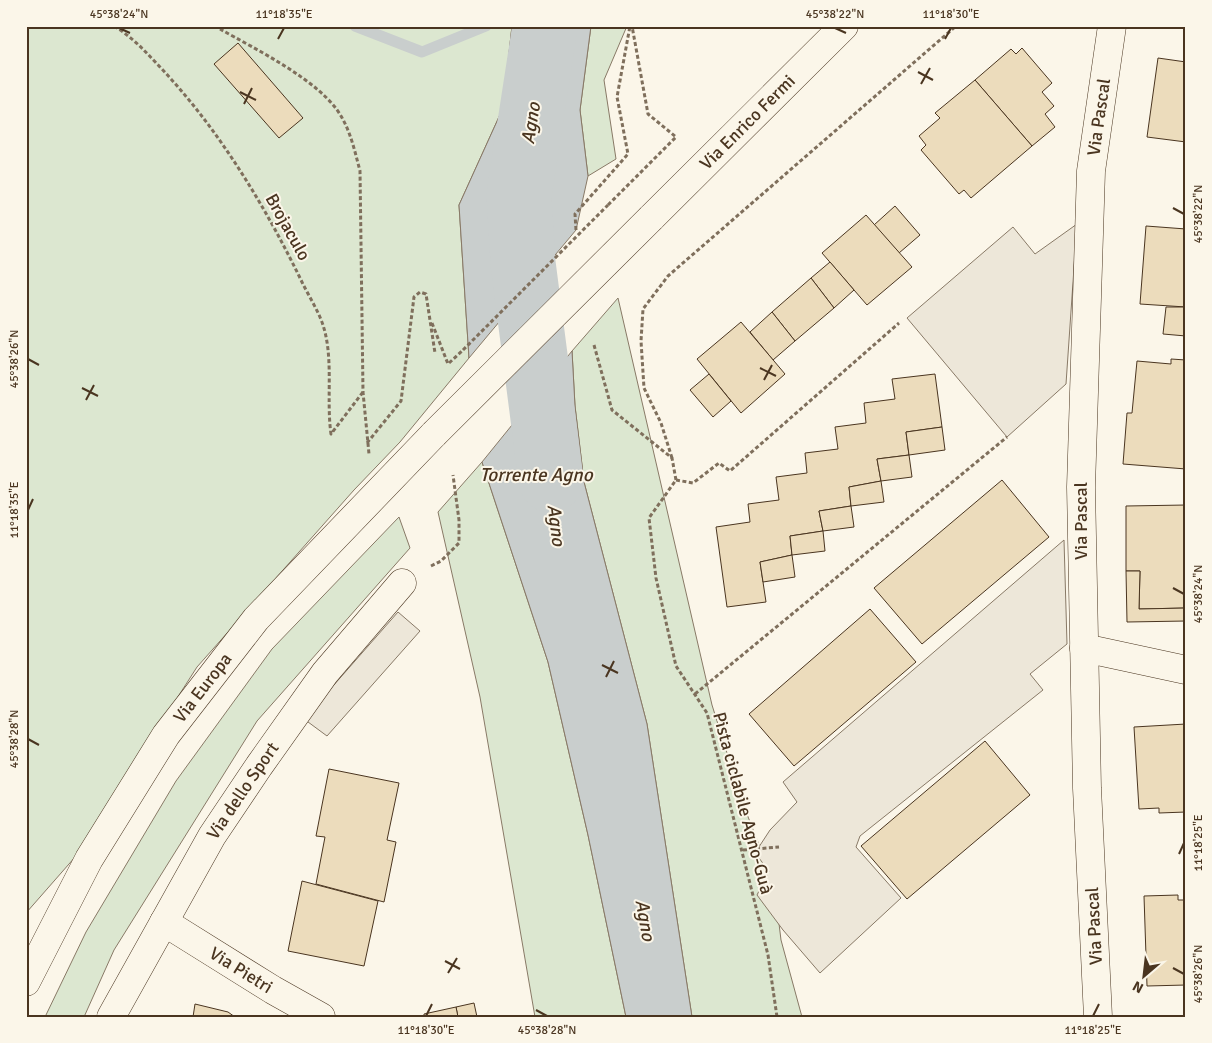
<svg xmlns="http://www.w3.org/2000/svg" width="1212" height="1043" font-family="Signika,sans-serif">
	<rect width="100%" height="100%" fill="#fbf6e9"/>
	<!-- green -->
	<g fill="#dce7d0" stroke="#887966">
		<path d="M26 26H512L503 108 459 205 469 358 400 442 354 490 197 667 76 856 26 913Z"/>
		<path d="M591 26H627L604 80 616 159 588 176 580 110Z"/>
		<path d="M618 298 712 705 743 804 774 883 781 940 802 1017H692L647 724 584 482 575 406 572 351Z"/>
		<path d="M482 462 548 662 588 835 626 1017H535L480 697 438 512Z"/>
		<path d="M399 517 410 548 257 721 114 950 84 1017H45L86 932 176 781 272 649Z"/>
	</g>
	<!-- parking -->
	<g fill="#ede7d9" stroke="#887966">
		<path d="M1077 224 1066 384 1007 437 907 318 1013 227 1035 254Z"/>
		<path d="M1064 540 1067 644 1030 674 1043 690 860 836 856 847 901 898 820 973 783 930 757 895 769 871 755 853 770 830 797 802 783 782Z"/>
		<path d="M398 612 420 631 327 736 304 719Z"/>
	</g>
	<!-- water -->
	<g fill="#c9cecd" stroke="#887966">
		<path d="M512 26H591L580 110 588 176 576 230 469 358 459 205 503 108Z"/>
		<path d="M572 351 575 406 584 482 647 724 692 1017H626L588 835 548 662 482 462Z"/>
	</g>
	<g fill="none" stroke-linecap="round" stroke-linejoin="round">
		<!-- stream -->
		<path stroke="#c9cecd" stroke-width="11" d="M355 26 422 52 486 26"/>
		<!-- river -->
		<path stroke="#c9cecd" stroke-width="65" d="M545 26 519 195 523 263 551 480"/>
	</g>
	<!-- building -->
	<g fill="#ecdcbc" stroke="#4a3520">
		<path d="M238 43 303 118 279 138 214 64Z"/>
		<path d="M1022 48 1052 83 1042 92 1054 106 1045 114 1055 127 1032 146 975 80 1011 49 1016 54Z"/>
		<path d="M1158 58 1186 62V142L1147 137Z"/>
		<path d="M975 80 1032 146 971 198 964 190 959 194 921 150 926 145 919 136 940 118 935 113Z"/>
		<path d="M895 206 920 235 899 253 874 225Z"/>
		<path d="M866 215 912 267 867 305 822 253Z"/>
		<path d="M1146 226 1186 229V307L1140 304Z"/>
		<path d="M830 262 854 290 834 308 811 278Z"/>
		<path d="M811 278 834 308 795 341 772 312Z"/>
		<path d="M1166 307H1186V336L1163 334Z"/>
		<path d="M772 312 795 341 773 360 750 332Z"/>
		<path d="M741 322 785 374 741 413 697 359Z"/>
		<path d="M1171 359 1186 360V469L1123 464 1127 413H1132L1137 361 1171 364Z"/>
		<path d="M709 374 731 401 713 417 690 390Z"/>
		<path d="M935 374 942 427 906 432 909 455 877 459 881 481 849 487 851 506 819 511 823 531 790 536 792 555 760 562 766 602 727 607 716 527 750 522 748 504 779 500 776 477 807 473 805 453 838 449 835 427 866 423 864 403 895 399 892 379Z"/>
		<path d="M942 427 945 450 909 455 906 432Z"/>
		<path d="M909 455 912 477 881 481 877 459Z"/>
		<path d="M1002 480 1049 537 922 644 874 588Z"/>
		<path d="M881 481 884 502 851 506 849 487Z"/>
		<path d="M1186 505V608L1139 609 1140 571H1126V506Z"/>
		<path d="M851 506 854 527 823 531 819 511Z"/>
		<path d="M823 531 825 551 792 555 790 536Z"/>
		<path d="M792 555 795 577 763 582 760 562Z"/>
		<path d="M1126 571H1140L1139 609 1186 608V621L1127 622Z"/>
		<path d="M870 609 916 662 794 766 749 714Z"/>
		<path d="M1186 724V812L1159 813V808L1139 809 1134 727Z"/>
		<path d="M985 741 1030 795 907 899 861 846Z"/>
		<path d="M329 769 399 783 387 840 396 842 384 902 316 884 325 837 316 836Z"/>
		<path d="M302 881 378 901 364 966 288 951Z"/>
		<path d="M1178 895V900H1186V985L1147 986 1144 896Z"/>
		<path d="M474 1003 477 1017H458L456 1007Z"/>
		<path d="M195 1004 228 1012 235 1017H193Z"/>
		<path d="M456 1007 458 1017H424V1014Z"/>
	</g>
	<g fill="none" stroke-linecap="round" stroke-linejoin="round">
		<defs>
			<g id="minor">
				<path d="M1084 648 1186 670"/>
				<path id="s1" d="M164 922 273 990 321 1017"/>
				<path id="s2" d="M111 1017 212 836 259 766 325 673 402 583"/>
				<path id="s3" d="M1098 1017 1087 788 1081 487 1091 171 1112 26"/>
			</g>
			<g id="primary">
				<path id="s4" d="M651 218 844 26"/>
				<path id="s5" d="M26 982 89 859 166 735 256 619 434 434"/>
			</g>
		</defs>
		<!-- minor casing -->
		<use href="#minor" stroke="#4a3520" stroke-width="29"/>
		<!-- primary casing -->
		<use href="#primary" stroke="#4a3520" stroke-width="29"/>
		<!-- path -->
		<g stroke="#7f6f5c" stroke-width="3" stroke-dasharray="4 2.5" stroke-linecap="butt">
			<path d="M114 26C132 37 145 51 159 66 218 128 264 204 301 280 308 295 318 310 323 325 334 359 326 399 331 434L363 392"/>
			<path d="M220 29C255 49 321 81 341 116 351 133 355 152 360 171L363 392 369 454"/>
			<path d="M608 205 676 137 648 114 632 26"/>
			<path d="M576 230 575 214 628 154 617 97 630 26"/>
			<path d="M432 323 448 364 463 350"/>
			<path d="M594 345 612 410 672 458 676 480 649 518 656 578 676 666 707 713 768 955 777 1017"/>
			<path d="M367 443 401 401 414 297 420 292 426 294 435 353"/>
			<path d="M672 458 661 423 644 388 641 341 643 309 668 276 956 26"/>
			<path d="M676 480 693 483 719 463 730 471 899 323"/>
			<path d="M431 566 441 561 459 543V520L453 475"/>
			<path d="M695 694 1007 437"/>
			<path d="M743 850 779 847"/>
		</g>
		<!-- minor -->
		<use href="#minor" stroke="#fbf6e9" stroke-width="28"/>
		<!-- primary -->
		<use href="#primary" stroke="#fbf6e9" stroke-width="28"/>
		<defs>
			<path id="primary-bridge" d="M434 434 651 218"/>
		</defs>
		<!-- primary-bridge casing -->
		<use href="#primary-bridge" stroke="#4a3520" stroke-width="29" stroke-linecap="butt"/>
		<!-- path-bridge -->
		<path stroke="#7f6f5c" stroke-width="3" stroke-dasharray="4 2.5" stroke-linecap="butt" d="M463 350 608 205"/>
		<!-- primary-bridge -->
		<use href="#primary-bridge" stroke="#fbf6e9" stroke-width="28"/>
	</g>
	<!-- ticks -->
	<path fill="none" stroke="#4a3520" stroke-width="2" d="M119 28 130 33M835 28 846 33M278 39 284 28M945 39 951 28M918 72 933 80M921 84 930 68M240 92 256 100M244 104 252 88M1173 208 1184 214M28 359 39 365M760 368 776 376M764 380 772 365M82 388 98 396M86 400 94 385M28 510 33 499M1173 588 1184 594M602 665 618 673M606 677 614 661M28 739 39 745M1179 854 1184 843M445 961 460 969M1173 968 1184 974M448 973 457 958M536 1010 547 1016M426 1016 432 1004M1093 1016 1099 1004"/>
	<g text-anchor="middle" stroke-width="4" stroke-linejoin="round" paint-order="stroke">
		<!-- street labels -->
		<g font-size="18" fill="#4a3520" stroke="#fbf6e9">
			<text dy="6" stroke="none"><textPath href="#s3" startOffset="901">Via Pascal</textPath></text>
			<text dy="6" stroke="none"><textPath href="#s4" startOffset="136">Via Enrico Fermi</textPath></text>
			<text transform="translate(288 227) rotate(61)" y="6">Brojaculo</text>
			<text transform="translate(1081 521) rotate(-90)" y="6">Via Pascal</text>
			<text dy="6" stroke="none"><textPath href="#s5" startOffset="344">Via Europa</textPath></text>
			<text dy="6" stroke="none"><textPath href="#s2" startOffset="262">Via dello Sport</textPath></text>
			<text transform="translate(743 803) rotate(75)" y="6">Pista ciclabile Agno-Guà</text>
			<text transform="translate(1094 926) rotate(-93)" y="6">Via Pascal</text>
			<text dy="6" stroke="none"><textPath href="#s1" startOffset="91">Via Pietri</textPath></text>
		</g>
		<!-- water labels -->
		<g font-size="19" font-style="italic" fill="#4a3520" stroke="#fbf6e9">
			<text transform="translate(530 123) rotate(-81)" y="7">Agno</text>
			<text x="536" y="481">Torrente Agno</text>
			<text transform="translate(557 525) rotate(83)" y="7">Agno</text>
			<text transform="translate(646 920) rotate(80)" y="7">Agno</text>
		</g>
	</g>
	<!-- border -->
	<rect width="1212" height="1043" fill="none" stroke="#fbf6e9" stroke-width="55"/>
	<!-- north arrow -->
	<g transform="translate(1144 976) rotate(208)" stroke="#fbf6e9" stroke-width="4" paint-order="stroke">
	<path d="M0-4L9 19L0 12L-9 19Z" fill="#4a3520"/>
	<text y="-8" font-size="14" font-weight="bold" text-anchor="middle" fill="#4a3520">N</text>
	</g>
	<rect x="28" y="28" width="1156" height="988" fill="none" stroke="#4a3520" stroke-width="2"/>
	<g font-size="12" text-anchor="middle" fill="#4a3520">
		<text x="119" y="18">45°38'24"N</text>
		<text x="284" y="18">11°18'35"E</text>
		<text x="835" y="18">45°38'22"N</text>
		<text x="951" y="18">11°18'30"E</text>
		<text transform="translate(1198 214) rotate(-90)" y="4">45°38'22"N</text>
		<text transform="translate(14 359) rotate(-90)" y="4">45°38'26"N</text>
		<text transform="translate(14 510) rotate(-90)" y="4">11°18'35"E</text>
		<text transform="translate(1198 594) rotate(-90)" y="4">45°38'24"N</text>
		<text transform="translate(14 739) rotate(-90)" y="4">45°38'28"N</text>
		<text transform="translate(1198 843) rotate(-90)" y="4">11°18'25"E</text>
		<text transform="translate(1198 974) rotate(-90)" y="4">45°38'26"N</text>
		<text x="426" y="1034">11°18'30"E</text>
		<text x="547" y="1034">45°38'28"N</text>
		<text x="1093" y="1034">11°18'25"E</text>
	</g>
</svg>
